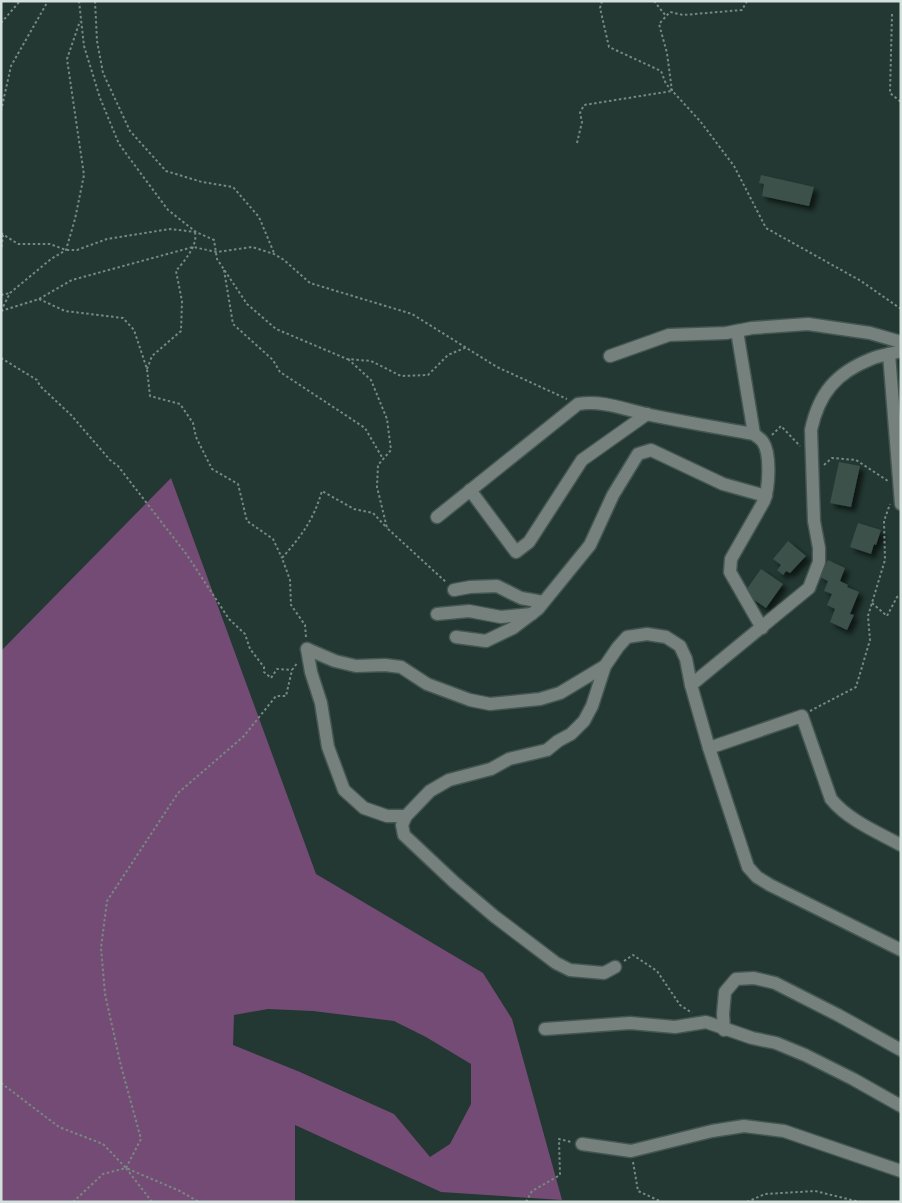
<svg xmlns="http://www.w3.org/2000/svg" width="902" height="1203" font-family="'Sofia Sans Condensed',sans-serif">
	<defs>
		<filter id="shadow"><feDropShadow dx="4.5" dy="4.5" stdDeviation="2.5" flood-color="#0009"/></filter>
	</defs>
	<rect width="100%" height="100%" fill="#233832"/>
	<!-- green -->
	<path fill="#744b74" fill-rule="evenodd" d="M171 478 316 874 483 973 512 1019 562 1200 441 1192 295 1125V1202H1V651ZM268 1009 313 1011 394 1021 426 1037 471 1064V1104L450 1144 430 1157 394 1114 300 1072 233 1045 234 1015Z"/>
	<!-- building -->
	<g fill="#3a5149" filter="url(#shadow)">
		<path d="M761 175 814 187 809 206 762 196 764 184 759 183Z"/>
		<path d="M839 462 860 466 851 507 830 503Z"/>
		<path d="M858 523 881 530 876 545 874 544 871 554 850 547Z"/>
		<path d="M788 541 806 556 790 573 786 571 783 575 777 570 781 565 773 559Z"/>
		<path d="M828 560 845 568 840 581 848 585 847 587 859 592 850 614 854 615 847 630 830 622 835 609 827 605 832 594 824 591 828 581 820 577Z"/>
		<path d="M761 569 783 584 766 608 744 593Z"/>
	</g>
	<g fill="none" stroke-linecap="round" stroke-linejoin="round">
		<defs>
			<g id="minor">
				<path d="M737 331 754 434"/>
				<path d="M889 354 901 504"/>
				<path d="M610 356 669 335 726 333 752 328 808 324 870 333 901 342"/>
				<path d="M470 490 516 552 529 542 582 460 647 414"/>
				<path d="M437 517 578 404C604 400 626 410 650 415 685 422 719 428 754 434 756 436 761 439 763 442 771 454 769 488 764 501L731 559 730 572 762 628"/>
				<path d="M454 590 470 587 497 586 521 598 543 602"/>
				<path d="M437 614 469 611 501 617 532 614"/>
				<path d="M456 637 486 641 513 628 538 609 590 545 613 495 638 454 651 450 723 484 766 496"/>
				<path d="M307 649 335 661 356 666 385 665 401 667 427 684 470 700 490 704 540 699 560 693 605 666"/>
				<path d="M307 649 311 672 321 703 328 747 344 790 364 808 387 816H406"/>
				<path d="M691 685 809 588 819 562V548L814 521 811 430C819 393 836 373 871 359 880 355 891 354 901 351"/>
				<path d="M709 748 802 716 831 799C848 820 877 832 901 845"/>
				<path d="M615 967 604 973 570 970 556 963 494 916 454 882 404 835 402 825 406 816 430 791 449 780 491 769 509 759 547 750 558 741 571 734 584 721 592 706 605 666 618 647 627 637 647 634 666 637 680 646 686 659 691 685 709 748 748 867 757 877 770 885 901 950"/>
				<path d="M545 1029 630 1023 675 1027 706 1022 752 1038 776 1043 805 1055 853 1079 901 1106"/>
				<path d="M724 1030 723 1014 725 992 736 979 754 978 775 983 838 1015 901 1050"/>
				<path d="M582 1144 631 1151 712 1131 744 1126 784 1131 901 1171"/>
			</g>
		</defs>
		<!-- minor casing -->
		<use href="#minor" stroke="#435651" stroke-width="15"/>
		<!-- path -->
		<g stroke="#778883" stroke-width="2" stroke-dasharray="2.5 2.5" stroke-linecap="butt">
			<path d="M79 1 84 46 100 98 119 144 168 210 196 232 214 240 217 259 247 304 276 329 347 359 371 361 401 376 428 375 448 355 467 347"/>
			<path d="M95 1 97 41 103 73 130 131 166 171 202 182 233 187 259 217 274 253"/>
			<path d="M602 1 600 8 609 47 661 71 666 84 700 121 734 166 766 228 861 281 901 309"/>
			<path d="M654 1 666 16"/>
			<path d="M892 14 890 93 901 102"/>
			<path d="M1 23 20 1"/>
			<path d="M672 91 667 53 659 24 670 12 683 15 742 10 747 1"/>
			<path d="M1 111 11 66 48 1"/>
			<path d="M577 143 582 122 580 113 584 105 672 91"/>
			<path d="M1 233 18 244H50L66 250H77L107 239 170 229 196 232"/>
			<path d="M1 252 3 235"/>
			<path d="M224 270 233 324 273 360 280 372 365 428 383 459"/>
			<path d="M1 295 10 293"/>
			<path d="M39 299 65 311 123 318 134 330 147 369 150 396 180 404 193 423 196 437 212 469 238 484 247 521 273 539 282 558"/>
			<path d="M1 311 39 299 72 280 193 247 217 252 252 247 274 254 284 260 310 283 412 314 497 367 567 399"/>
			<path d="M1 311 10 293 51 259 66 250 75 219 84 175 67 59 80 21"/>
			<path d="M1 358 37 380 40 386 71 415 110 460 118 466 187 555 229 619 245 634 250 649 264 667V672L271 678 277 669 292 670"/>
			<path d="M348 359 371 380 387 419 391 450 378 465 377 487 387 528 447 583"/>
			<path d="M147 369 152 356 181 331 182 301 176 271C184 261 198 246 195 232"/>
			<path d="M772 435 781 426 800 446"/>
			<path d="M824 465 832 458 856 460 888 481"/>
			<path d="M872 603 887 616 897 597 901 595"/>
			<path d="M306 637 305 625 291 605 290 580 282 558C302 535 313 521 322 491L354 509 373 513 387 528"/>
			<path d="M810 711 856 687 870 640 868 616 885 560 884 521 890 504"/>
			<path d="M624 961 633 955 657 971 680 1005 692 1013"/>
			<path d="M1 1083 59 1127 103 1144 126 1168 180 1191 199 1202"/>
			<path d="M633 1162 638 1191 662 1202"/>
			<path d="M126 1168 141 1139 121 1066 105 994 101 948 107 901 178 793 244 736 276 696H286L292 670 298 662"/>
			<path d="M73 1202 103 1174 126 1168 152 1202"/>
			<path d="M526 1202 532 1191 560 1175 559 1139 571 1142"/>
			<path d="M747 1202 765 1194 815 1191 860 1202"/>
		</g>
		<!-- minor -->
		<use href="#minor" stroke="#76807d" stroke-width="12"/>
	</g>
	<!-- border -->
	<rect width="902" height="1203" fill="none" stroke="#d4e1dd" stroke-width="5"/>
</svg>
